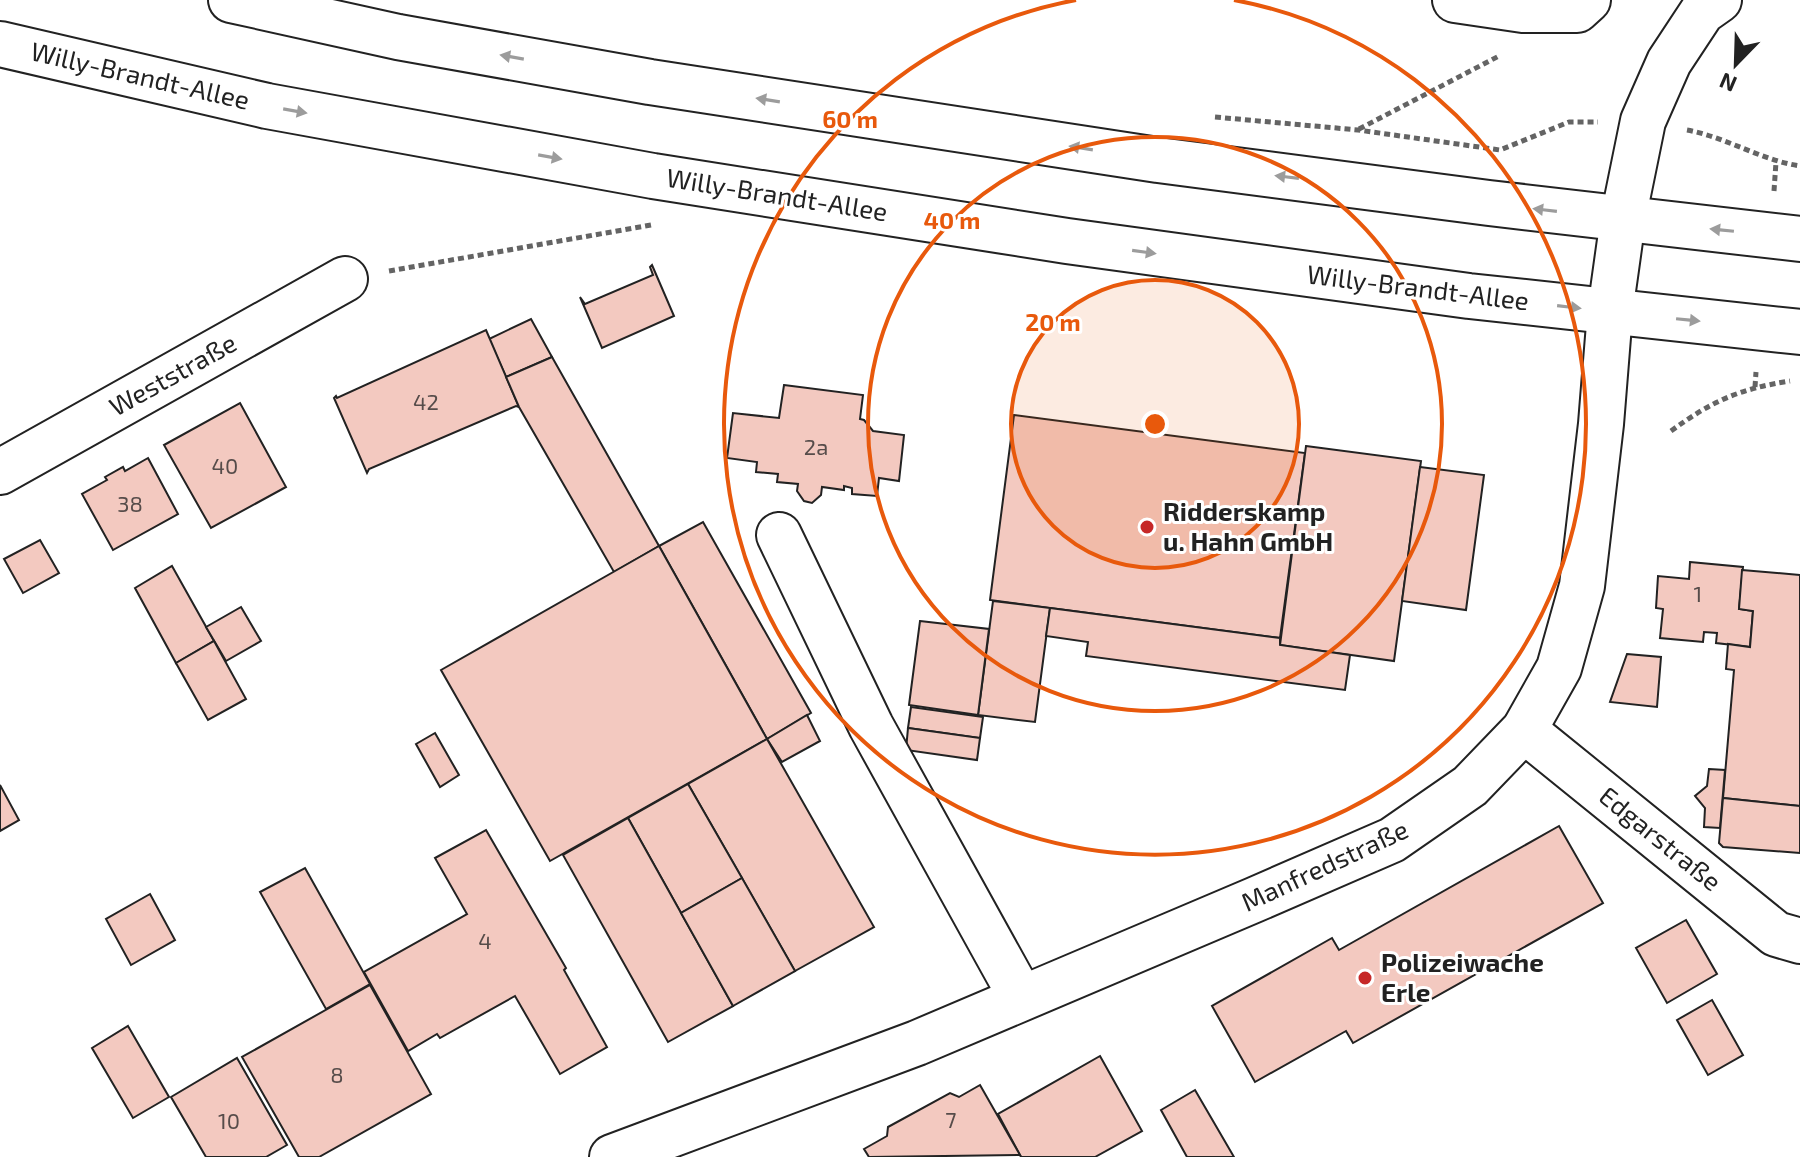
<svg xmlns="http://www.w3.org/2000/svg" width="1800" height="1157" font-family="'Exo 2',sans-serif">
	<rect width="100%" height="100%" fill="#fff"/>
	<!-- building -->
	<g fill="#f3c9c0" stroke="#222" stroke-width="2">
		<path d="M652 265 674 316 602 348 580 297 585 304 653 275 650 267Z"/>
		<path d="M531 319 552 357 506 377 489 339Z"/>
		<path d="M486 330 519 407 516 406 369 469 367 473 334 398 336 396 337 398Z"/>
		<path d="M552 357 659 546 614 572 519 407 506 377Z"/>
		<path d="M784 385 863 395 860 419 864 420 873 431 904 435 899 481 879 478 877 496 852 494V488L844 486V490L822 487 821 495 812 503 804 501 797 491 798 484 777 482 778 474 756 472 757 462 727 458 733 413 779 418Z"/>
		<path d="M240 403 286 487 211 528 164 445Z"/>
		<path d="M1014 415 1305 453 1280 638 990 600Z"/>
		<path d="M1306 446 1421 461 1394 661 1280 645Z"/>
		<path d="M148 458 178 514 113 550 82 494 107 480 105 477 123 467 125 471Z"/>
		<path d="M1420 467 1484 475 1466 610 1402 601Z"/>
		<path d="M703 522 811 713 767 739 659 546Z"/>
		<path d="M40 540 59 573 23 593 4 559Z"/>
		<path d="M659 546 767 739 550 861 441 670Z"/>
		<path d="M1690 562 1743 567 1739 609 1753 611 1750 647 1716 643 1717 633 1704 632 1703 642 1660 638 1663 609 1656 608 1658 576 1689 579Z"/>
		<path d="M172 566 214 641 176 663 135 588Z"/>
		<path d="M1742 570 1800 575V806L1723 798 1734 670 1726 669 1728 644 1750 647 1753 611 1739 609Z"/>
		<path d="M993 601 1050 608 1035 722 978 715Z"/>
		<path d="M241 607 261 641 226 661 206 627Z"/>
		<path d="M1050 608 1280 638V645L1350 655 1345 690 1086 656 1088 642 1046 636Z"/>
		<path d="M920 621 989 629 978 715 909 705Z"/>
		<path d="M214 641 246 699 208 720 176 663Z"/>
		<path d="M1627 654 1661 657 1657 707 1610 702Z"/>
		<path d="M911 707 983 717 980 738 908 728Z"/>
		<path d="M807 715 820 741 782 762 767 739Z"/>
		<path d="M908 728 980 738 977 760 906 750Z"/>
		<path d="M435 733 459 775 440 787 416 744Z"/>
		<path d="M767 739 874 927 795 971 688 784Z"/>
		<path d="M1709 769 1725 770 1720 828 1704 827 1705 808 1695 796 1707 786Z"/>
		<path d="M688 784 742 878 681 913 628 818Z"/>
		<path d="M0 785 19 820 0 831Z"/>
		<path d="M1723 798 1800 806V853L1723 847 1719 843Z"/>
		<path d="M628 818 733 1006 668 1042 563 855Z"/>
		<path d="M1559 826 1603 903 1353 1043 1346 1031 1255 1082 1212 1006 1332 938 1339 950Z"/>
		<path d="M486 830 566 968 564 970 607 1047 560 1074 515 996 440 1038 437 1034 408 1051 364 972 467 914 435 858Z"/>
		<path d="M305 868 370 984 326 1009 260 892Z"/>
		<path d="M742 878 795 971 733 1006 681 913Z"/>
		<path d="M150 894 175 940 131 965 106 919Z"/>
		<path d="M1686 920 1717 974 1667 1003 1636 948Z"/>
		<path d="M370 985 431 1094 319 1157H299L242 1057Z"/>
		<path d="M1712 1000 1743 1055 1708 1075 1677 1020Z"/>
		<path d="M128 1026 169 1097 133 1118 92 1048Z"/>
		<path d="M1100 1056 1142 1131 1095 1157H1021L998 1114Z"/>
		<path d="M237 1058 287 1145 266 1157H206L171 1097Z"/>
		<path d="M980 1085 1020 1155 869 1157 864 1149 887 1136 888 1127 950 1093 959 1097Z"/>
		<path d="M1195 1090 1234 1157H1187L1161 1110Z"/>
	</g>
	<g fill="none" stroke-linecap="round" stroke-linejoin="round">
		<defs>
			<g id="minor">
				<path d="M1455 0 1523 10H1577L1588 0"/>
				<path d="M0 472 345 279"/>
				<path d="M779 535 871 726 1021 997"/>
				<path d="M1524 730 1776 934 1800 941"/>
				<path d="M612 1157 917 1043 1254 900 1392 840 1470 786 1524 730 1559 668 1582 586 1601 424 1610 312 1623 219 1643 121 1669 62 1702 12 1719 0"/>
			</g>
			<g id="major">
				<path d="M231 0 398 37 650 82 1158 160 1489 203 1800 239"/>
				<path d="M0 44 267 106 653 176 1067 241 1469 296 1800 332"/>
			</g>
		</defs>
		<!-- minor casing -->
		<use href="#minor" stroke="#222" stroke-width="48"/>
		<!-- major casing -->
		<use href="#major" stroke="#222" stroke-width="48"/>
		<!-- path -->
		<g stroke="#646464" stroke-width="5" stroke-dasharray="6 4" stroke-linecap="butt">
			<path d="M1215 117 1358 130 1500 150 1569 122H1598"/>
			<path d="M1359 129 1499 56"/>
			<path d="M1687 130C1726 137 1760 160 1800 166"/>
			<path d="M1774 191 1776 162"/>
			<path d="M389 271 651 225"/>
			<path d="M1755 387 1756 372"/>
			<path d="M1671 431C1712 401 1739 389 1790 381"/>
		</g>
		<!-- minor -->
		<use href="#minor" stroke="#fff" stroke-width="44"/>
		<!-- major -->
		<use href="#major" stroke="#fff" stroke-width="44"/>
	</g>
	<!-- one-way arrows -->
	<defs><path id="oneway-solid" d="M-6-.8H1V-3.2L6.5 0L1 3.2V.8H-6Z" transform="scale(2)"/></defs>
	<g fill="#9c9c9c">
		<use href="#oneway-solid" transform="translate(512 57) rotate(-170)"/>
		<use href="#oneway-solid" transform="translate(768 100) rotate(-171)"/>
		<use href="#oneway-solid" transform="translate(295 111) rotate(10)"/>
		<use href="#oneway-solid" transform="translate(1081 148) rotate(-171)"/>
		<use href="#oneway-solid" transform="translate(550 157) rotate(10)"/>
		<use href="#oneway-solid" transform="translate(1287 177) rotate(-173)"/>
		<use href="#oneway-solid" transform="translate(1545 210) rotate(-173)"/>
		<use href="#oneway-solid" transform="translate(1722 230) rotate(-174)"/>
		<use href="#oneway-solid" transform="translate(1144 252) rotate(8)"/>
		<use href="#oneway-solid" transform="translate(1569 307) rotate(7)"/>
		<use href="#oneway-solid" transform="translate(1688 320) rotate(6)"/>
	</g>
	<!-- distance rings -->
	<circle cx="1155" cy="424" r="144" fill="#e8590c" fill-opacity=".12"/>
	<g fill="none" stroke="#e8590c" stroke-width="4">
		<circle cx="1155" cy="424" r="144"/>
		<circle cx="1155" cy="424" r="287"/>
		<path d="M1234 0A431 431 0 1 1 1076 0"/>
	</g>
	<!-- markers -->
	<g fill="#c62828" stroke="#fff" stroke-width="3">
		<circle cx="1147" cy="527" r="8"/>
		<circle cx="1365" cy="978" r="8"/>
	</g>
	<g text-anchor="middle" stroke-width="6" stroke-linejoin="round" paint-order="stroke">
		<!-- number labels -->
		<g font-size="22" fill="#564c4a">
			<text x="426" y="410">42</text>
			<text x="816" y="455">2a</text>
			<text x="225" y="474">40</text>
			<text x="130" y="512">38</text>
			<text x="1698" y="602">1</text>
			<text x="485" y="949">4</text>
			<text x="337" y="1083">8</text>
			<text x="951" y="1128">7</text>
			<text x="229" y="1129">10</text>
		</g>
		<!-- street labels -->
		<g font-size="26" fill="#222" stroke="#fff">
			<text transform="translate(140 76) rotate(13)" y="9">Willy-Brandt-Allee</text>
			<text transform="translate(777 195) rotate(9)" y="9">Willy-Brandt-Allee</text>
			<text transform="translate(1418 288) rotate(7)" y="9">Willy-Brandt-Allee</text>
			<text transform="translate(173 375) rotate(-29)" y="9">Weststraße</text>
			<text transform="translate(1660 839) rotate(39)" y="9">Edgarstraße</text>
			<text transform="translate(1325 866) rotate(-25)" y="9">Manfredstraße</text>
		</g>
		<!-- poi labels -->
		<g font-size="26" font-weight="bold" fill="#222" stroke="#fff" text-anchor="start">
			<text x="1163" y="521">Ridderskamp<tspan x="1163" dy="30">u. Hahn GmbH</tspan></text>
			<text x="1381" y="972">Polizeiwache<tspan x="1381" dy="30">Erle</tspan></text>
		</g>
	</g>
	<circle cx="1155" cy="424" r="12" fill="#e8590c" stroke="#fff" stroke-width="4"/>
	<g font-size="24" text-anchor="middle" font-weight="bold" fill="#e8590c" stroke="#fff" stroke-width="6" stroke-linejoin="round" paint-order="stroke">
		<text x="850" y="128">60 m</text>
		<text x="952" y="229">40 m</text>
		<text x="1053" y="331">20 m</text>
	</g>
	<!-- north arrow -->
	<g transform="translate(1736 64) rotate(203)" stroke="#ffffff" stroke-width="6" paint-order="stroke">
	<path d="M0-6L14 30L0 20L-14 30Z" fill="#222222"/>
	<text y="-12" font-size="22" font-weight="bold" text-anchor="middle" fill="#222222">N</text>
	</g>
</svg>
